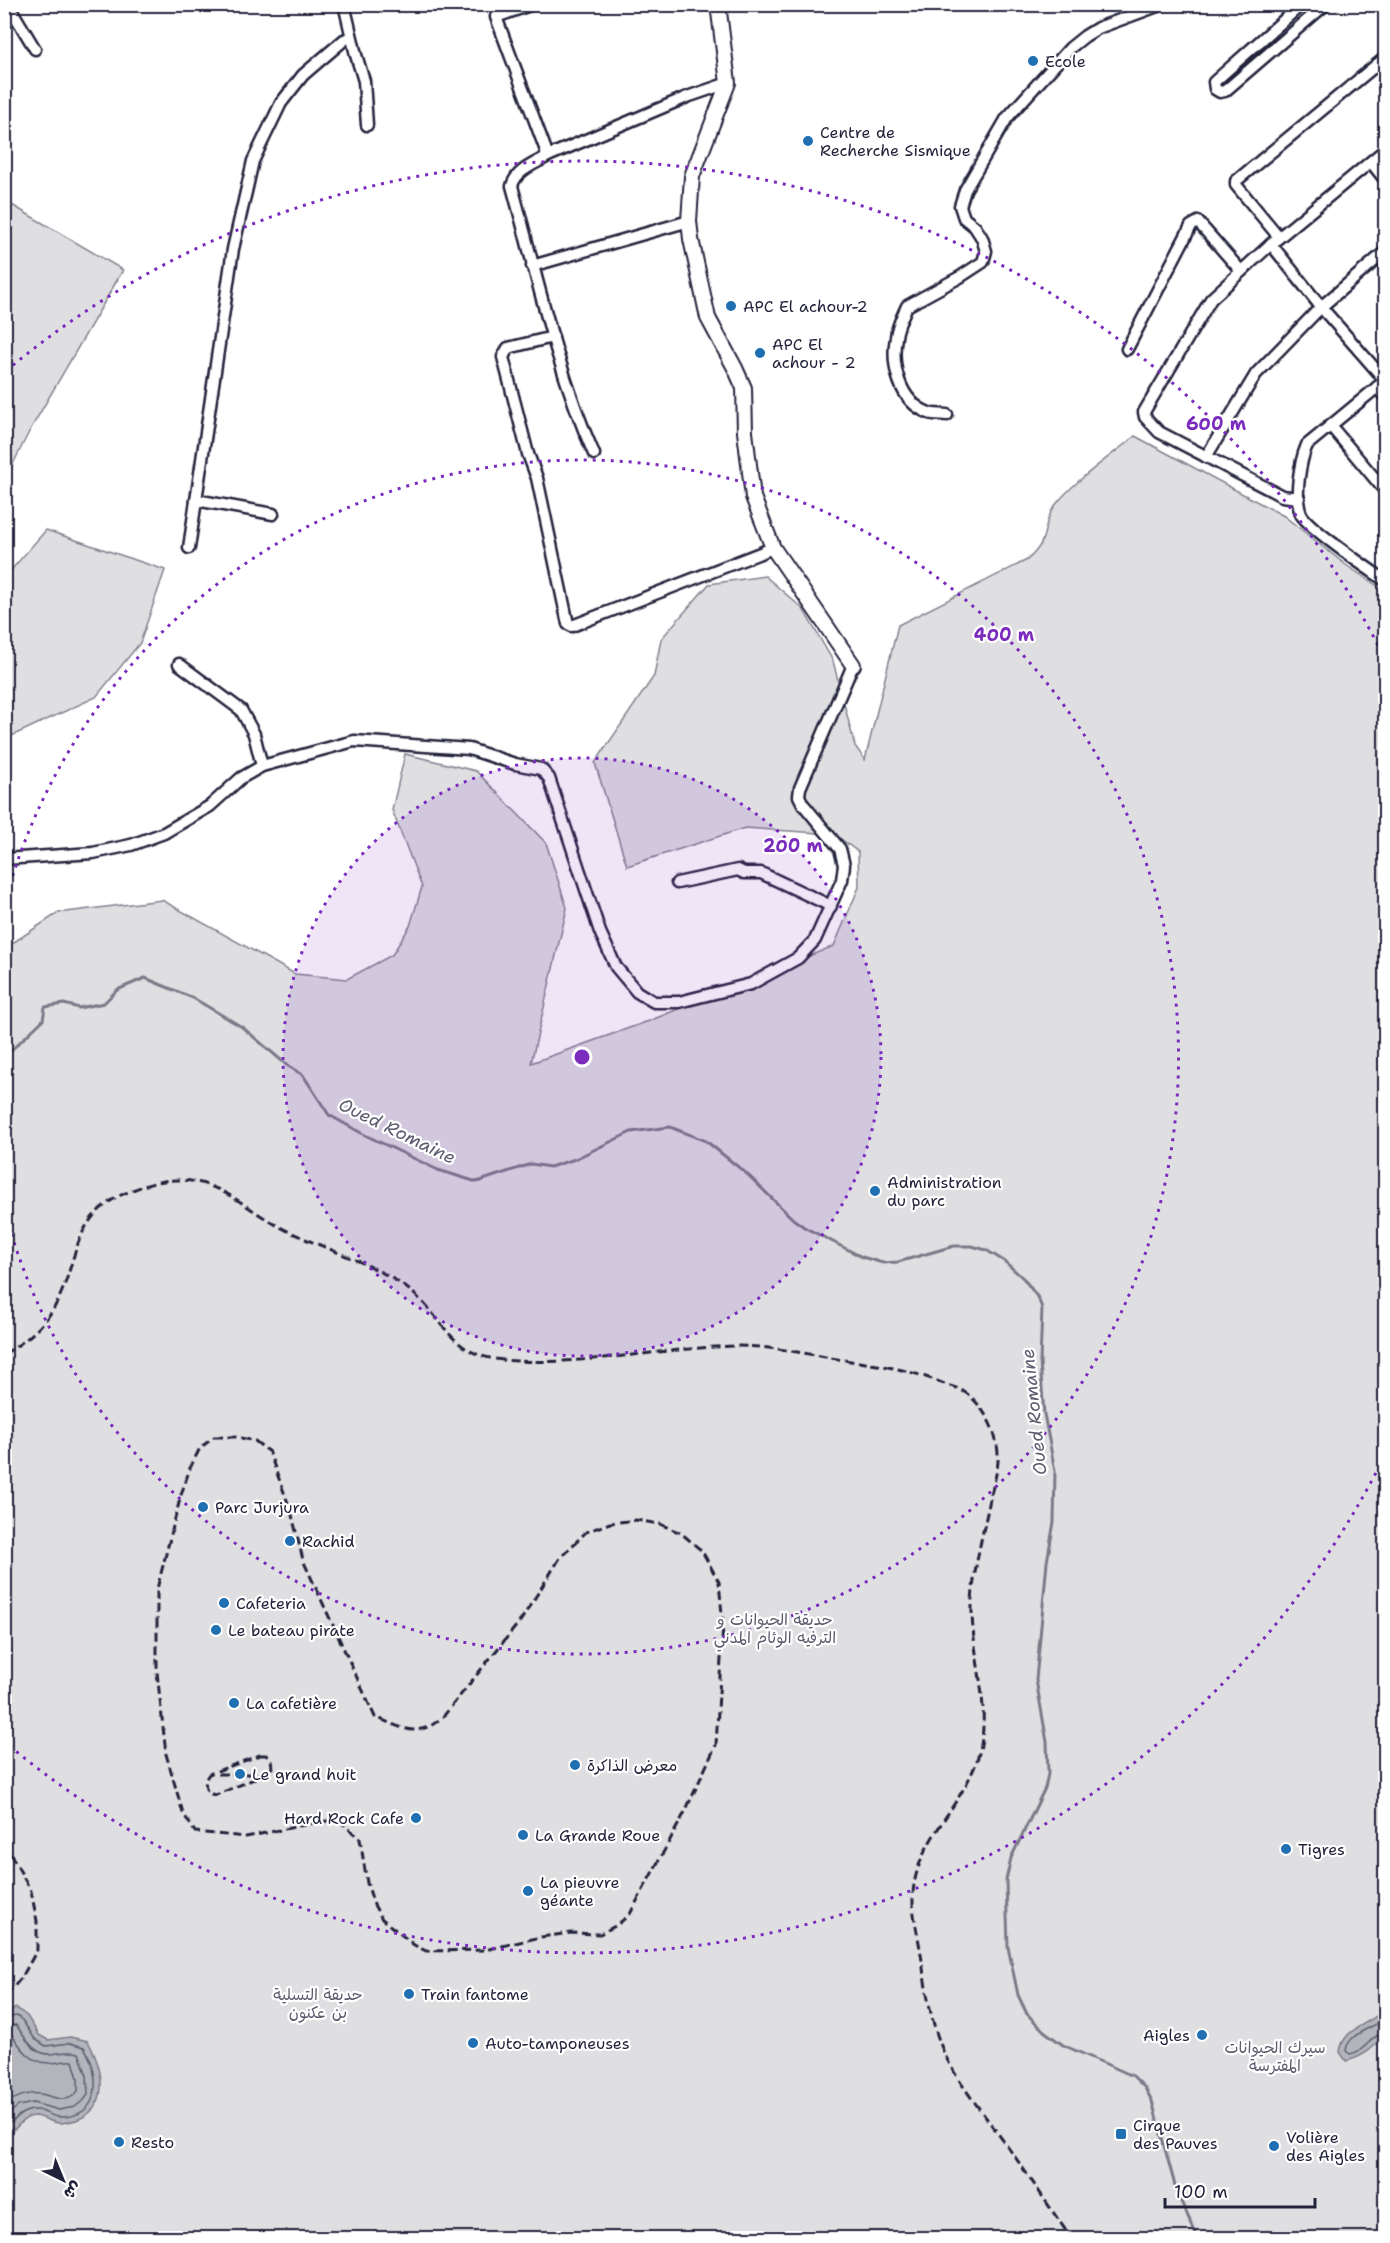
<svg xmlns="http://www.w3.org/2000/svg" width="1390" height="2243" font-family="'Shantell Sans','Playpen Sans Arabic',sans-serif">
	<rect width="100%" height="100%" fill="#fff"/>
	<filter id="ink" filterUnits="userSpaceOnUse"><feTurbulence type="fractalNoise" baseFrequency=".0167" numOctaves="2"/><feDisplacementMap in="SourceGraphic" scale="12" xChannelSelector="R" yChannelSelector="G"/><feConvolveMatrix kernelMatrix="1 2 1 2 8 2 1 2 1" color-interpolation-filters="sRGB"/></filter>
	<g filter="url(#ink)">
		<!-- green -->
		<g fill="#dfdfe2" stroke="#80808e" stroke-width="1.5">
			<path d="M5 201 123 270 30 430 5 480Z"/>
			<path d="M1135 436 1284 516 1346 565 1385 591V2238H5V948L58 913 162 900 295 974 347 979 392 955 410 926 422 887 392 810 405 754 476 771 546 843 567 908 531 1063 649 1021 834 946 859 887 858 852 834 834 745 828 627 866 595 763 654 676 661 639 709 584 765 576 803 609 833 661 855 746 865 760 898 625 1027 560C1051 540 1040 528 1054 507 1070 484 1112 455 1135 436Z"/>
			<path d="M46 530 165 570 140 643 96 697 5 739V577Z"/>
		</g>
		<!-- water -->
		<g fill="#b4b4bc" stroke="#7a7a88" stroke-width="1.5">
			<path d="M16 2008 27 2016 39 2035 48 2040 70 2037 88 2041C107 2077 111 2118 61 2123 52 2124 43 2116 34 2116 25 2117 21 2122 15 2129L5 2128V2013Z"/>
			<path d="M1385 2009V2035C1373 2048 1364 2057 1346 2061L1340 2052C1343 2027 1370 2025 1385 2009Z"/>
		</g>
		<g fill="none" stroke-linecap="round" stroke-linejoin="round">
			<!-- shore -->
			<g stroke="#5c5c6f" stroke-width="1.5">
				<path d="M4 2018 17 2016 22 2020 35 2039 46 2046 70 2043 84 2047C101 2075 103 2118 59 2117 52 2117 44 2111 37 2110 26 2109 19 2115 12 2122H4"/>
				<path d="M1386 2018C1374 2028 1347 2033 1346 2051L1350 2054C1365 2052 1372 2034 1386 2032"/>
				<path d="M4 2026 16 2025C25 2037 33 2055 51 2054 62 2053 69 2050 79 2053L87 2076 88 2094 85 2099 75 2107 59 2110 33 2103 18 2106 9 2114H4"/>
				<path d="M4 2035H12C21 2048 31 2063 49 2063 57 2063 65 2060 73 2061L78 2078V2091C66 2106 55 2096 40 2094 28 2092 13 2098 4 2105"/>
			</g>
			<!-- stream -->
			<path stroke="#7a7a88" stroke-width="3" d="M4 1057 43 1020 45 1007 64 1004 79 1008 104 1003 117 990 145 978 193 998 242 1027 288 1066 303 1075 329 1115 365 1135 438 1170 477 1182 531 1164 550 1167 575 1159 631 1132 670 1127 706 1141 747 1174 793 1219 804 1227 862 1257 883 1263 898 1262 954 1246H972L986 1250 1004 1261 1024 1279 1038 1298 1042 1308 1040 1362 1044 1414 1055 1471 1054 1522 1047 1562 1036 1680 1047 1742 1048 1774 1045 1788 1011 1858 1006 1880 1008 1947 1018 1995 1027 2014 1044 2031 1063 2045 1133 2076 1145 2088 1152 2101 1177 2193 1198 2238"/>
			<defs>
				<g id="street">
					<path d="M8 4 35 49"/>
					<path d="M344 4 356 55 364 81 367 125"/>
					<path d="M533 4 496 17 548 156 687 97 728 83"/>
					<path d="M1302 4 1214 82 1215 89 1220 92 1225 91 1326 4"/>
					<path d="M548 156C535 164 516 170 512 186 537 276 556 368 594 454"/>
					<path d="M1371 162 1386 181"/>
					<path d="M1279 237 1236 185V181L1386 57"/>
					<path d="M1271 244 1321 307 1385 380"/>
					<path d="M532 266 689 221"/>
					<path d="M553 337 508 348 503 357 528 454 537 478 568 624 572 626 773 548"/>
					<path d="M1127 349 1191 226 1198 222 1241 271"/>
					<path d="M1386 380 1307 445C1300 461 1294 497 1301 514 1307 527 1370 570 1386 581"/>
					<path d="M1377 387 1386 398"/>
					<path d="M947 415C942 414 934 415 929 413 899 402 891 365 896 337 897 326 903 315 907 306L960 277 983 262 986 251 982 238 975 227 964 218 960 206 965 190 1007 118 1070 48 1085 36 1098 28 1163 4"/>
					<path d="M1330 425 1386 492"/>
					<path d="M1206 457 1256 374 1321 307 1386 251"/>
					<path d="M1299 498 1282 496 1159 432 1145 417 1144 412 1211 299 1271 244 1386 149"/>
					<path d="M196 500 273 514"/>
					<path d="M189 548 233 249 253 161 281 103 303 75 344 40 351 37"/>
					<path d="M179 664 241 710 254 734 262 766"/>
					<path d="M4 859 93 853 131 845 164 833 210 806 241 778 262 766 354 741 469 749 515 764 541 769 549 778 600 932 616 967 637 992 654 1002H679L751 984 798 958 815 940 842 880 844 865 840 849 803 804 799 796 800 788 853 665"/>
					<path d="M677 883 738 870 744 873H761L831 906"/>
				</g>
				<path id="secondary" d="M718 4 728 83 692 176 689 221 691 239 708 318 735 368 744 388 745 432 753 497 773 548 853 665"/>
			</defs>
			<!-- street casing -->
			<use href="#street" stroke="#22223b" stroke-width="15"/>
			<!-- secondary casing -->
			<use href="#secondary" stroke="#22223b" stroke-width="18"/>
			<!-- street -->
			<use href="#street" stroke="#fff" stroke-width="10"/>
			<!-- secondary -->
			<use href="#secondary" stroke="#fff" stroke-width="14"/>
			<!-- rail -->
			<g stroke="#22223b" stroke-width="3" stroke-dasharray="9 4.5" stroke-linecap="butt">
				<path d="M4 1354C28 1340 49 1322 60 1296 78 1256 74 1219 121 1195 138 1187 161 1179 180 1180 220 1181 247 1209 280 1227 320 1248 373 1262 408 1289 445 1317 448 1355 503 1360 581 1367 659 1348 737 1346 778 1346 818 1357 858 1362 889 1366 919 1373 947 1385 954 1387 960 1389 966 1393 984 1406 997 1432 998 1454 999 1467 994 1482 991 1494 984 1530 973 1568 972 1605 971 1656 993 1707 978 1757 963 1806 916 1841 913 1894 912 1913 918 1935 921 1954 926 1989 930 2021 944 2053 960 2087 986 2116 1007 2146 1029 2176 1050 2208 1071 2238"/>
				<path d="M214 1437H236L255 1441 269 1452 291 1511 303 1560 375 1717C403 1728 416 1739 442 1718L521 1620 560 1558 586 1532 610 1523 636 1520 660 1524 681 1533 702 1551 719 1582 723 1625 716 1745 684 1814 630 1914 617 1925 600 1934 571 1933 541 1937 485 1950 426 1951 414 1945 382 1919 374 1905 367 1883 360 1839 341 1822 324 1821 246 1837 195 1832 183 1813 166 1754 157 1672V1589L181 1495 190 1468 200 1448Z"/>
				<path d="M260 1755H266C272 1760 273 1764 271 1772L216 1795 211 1794 206 1789 205 1780 209 1774Z"/>
				<path d="M218 1774H263"/>
				<path d="M4 1842 31 1891 37 1921V1950L22 1977 4 1998"/>
			</g>
		</g>
	</g>
	<!-- distance rings -->
	<circle cx="582" cy="1057" r="299" fill="#7b2cbf" fill-opacity=".12"/>
	<g fill="none" stroke="#7b2cbf" stroke-width="3" stroke-dasharray="3 6">
		<circle cx="582" cy="1057" r="299"/>
		<path d="M5 902A597 597 0 1 1 5 1212"/>
		<path d="M1384 1457A896 896 0 0 1 6 1743M6 371A896 896 0 0 1 1384 657"/>
	</g>
	<!-- markers -->
	<g fill="#1f6fb2" stroke="#fff" stroke-width="2">
		<circle cx="1033" cy="61" r="6"/>
		<circle cx="808" cy="141" r="6"/>
		<circle cx="731" cy="306" r="6"/>
		<circle cx="760" cy="353" r="6"/>
		<circle cx="875" cy="1191" r="6"/>
		<circle cx="203" cy="1507" r="6"/>
		<circle cx="290" cy="1541" r="6"/>
		<circle cx="224" cy="1603" r="6"/>
		<circle cx="216" cy="1630" r="6"/>
		<circle cx="234" cy="1703" r="6"/>
		<circle cx="575" cy="1765" r="6"/>
		<circle cx="240" cy="1774" r="6"/>
		<circle cx="416" cy="1818" r="6"/>
		<circle cx="523" cy="1835" r="6"/>
		<circle cx="1286" cy="1849" r="6"/>
		<circle cx="528" cy="1891" r="6"/>
		<circle cx="409" cy="1994" r="6"/>
		<circle cx="1202" cy="2035" r="6"/>
		<circle cx="473" cy="2043" r="6"/>
		<rect x="1115" y="2128" width="12" height="12" rx="3"/>
		<circle cx="119" cy="2142" r="6"/>
		<circle cx="1274" cy="2146" r="6"/>
	</g>
	<g text-anchor="middle" stroke-width="4.5" stroke-linejoin="round" paint-order="stroke">
		<!-- poi labels -->
		<g font-size="16" fill="#22223b" stroke="#fff" text-anchor="start">
			<text x="1045" y="67">Ecole</text>
			<text x="820" y="138">Centre de<tspan x="820" dy="18">Recherche Sismique</tspan></text>
			<text x="743" y="312">APC El achour-2</text>
			<text x="772" y="350">APC El<tspan x="772" dy="18">achour - 2</tspan></text>
			<text x="887" y="1188">Administration<tspan x="887" dy="18">du parc</tspan></text>
			<text x="215" y="1513">Parc Jurjura</text>
			<text x="302" y="1547">Rachid</text>
			<text x="236" y="1609">Cafeteria</text>
			<text x="228" y="1636">Le bateau pirate</text>
			<text x="246" y="1709">La cafetière</text>
			<text x="587" y="1771">معرض الذاكرة</text>
			<text x="252" y="1780">Le grand huit</text>
			<text x="404" y="1824" text-anchor="end">Hard Rock Cafe</text>
			<text x="535" y="1841">La Grande Roue</text>
			<text x="1298" y="1855">Tigres</text>
			<text x="540" y="1888">La pieuvre<tspan x="540" dy="18">géante</tspan></text>
			<text x="421" y="2000">Train fantome</text>
			<text x="1190" y="2041" text-anchor="end">Aigles</text>
			<text x="485" y="2049">Auto-tamponeuses</text>
			<text x="1133" y="2131">Cirque<tspan x="1133" dy="18">des Pauves</tspan></text>
			<text x="1286" y="2143">Volière<tspan x="1286" dy="18">des Aigles</tspan></text>
			<text x="131" y="2148">Resto</text>
		</g>
		<!-- park labels -->
		<g font-size="16" fill="#5b5b6d" stroke="#fff">
			<text x="775" y="1625">حديقة الحيوانات و<tspan x="775" dy="18">الترفيه الوئام المدني</tspan></text>
			<text x="318" y="2000">حديقة التسلية<tspan x="318" dy="18">بن عكنون</tspan></text>
			<text x="1275" y="2053">سيرك الحيوانات<tspan x="1275" dy="18">المفترسة</tspan></text>
		</g>
		<!-- water labels -->
		<g font-size="18" font-style="italic" fill="#5c5c6f" stroke="#fff">
			<text transform="translate(397 1131) rotate(26)" y="6">Oued Romaine</text>
			<text transform="translate(1034 1412) rotate(-96)" y="6">Oued Romaine</text>
		</g>
	</g>
	<circle cx="582" cy="1057" r="9" fill="#7b2cbf" stroke="#fff" stroke-width="3"/>
	<g font-size="18" text-anchor="middle" font-weight="bold" fill="#7b2cbf" stroke="#fff" stroke-width="4.5" stroke-linejoin="round" paint-order="stroke">
		<text x="1216" y="430">600 m</text>
		<text x="1004" y="641">400 m</text>
		<text x="793" y="852">200 m</text>
	</g>
	<!-- margin -->
	<rect width="1390" height="2243" fill="none" stroke="#fff" stroke-width="24"/>
	<rect x="12" y="12" width="1366" height="2219" fill="none" stroke="#22223b" stroke-width="2" filter="url(#ink)"/>
	<!-- north arrow -->
	<g transform="translate(63 2180) rotate(137)" stroke="#ffffff" stroke-width="4.5" paint-order="stroke">
	<path d="M0-4.5L10 22L0 15L-10 22Z" fill="#22223b"/>
	<text y="-9" font-size="16" font-weight="bold" text-anchor="middle" fill="#22223b">ش</text>
	</g>
	<!-- scale -->
	<path d="M1165 2198v9h150v-9" fill="none" stroke="#22223b" stroke-width="3"/>
	<text x="1174" y="2198" font-size="18" fill="#22223b" stroke="#ffffff" stroke-width="4.5" paint-order="stroke">100 m</text>
</svg>
